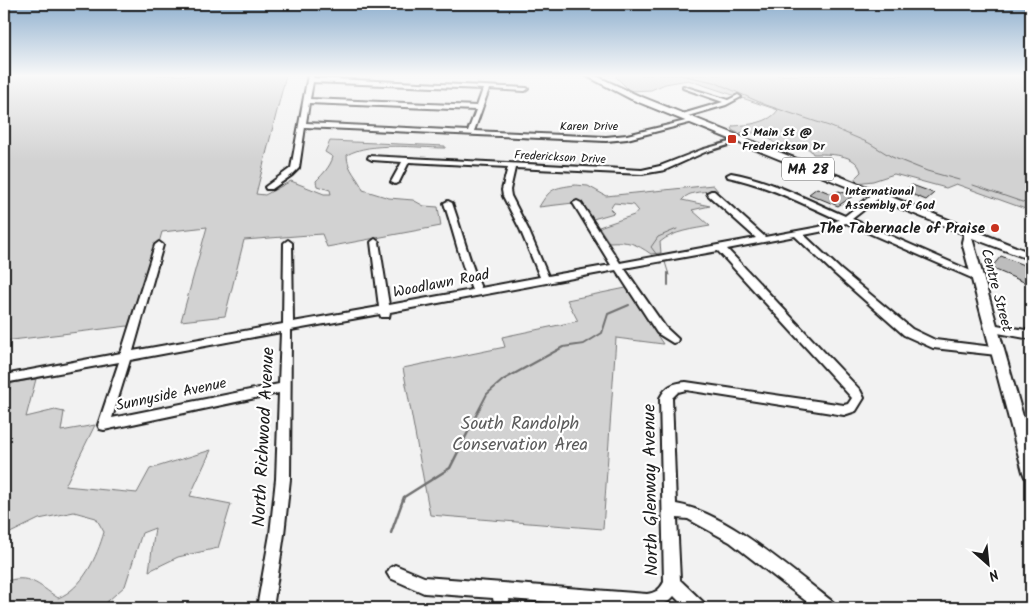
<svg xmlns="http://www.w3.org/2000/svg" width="1035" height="612" font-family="Kalam,sans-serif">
	<rect width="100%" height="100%" fill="#f2f2f2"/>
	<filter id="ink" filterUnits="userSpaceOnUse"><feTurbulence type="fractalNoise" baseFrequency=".02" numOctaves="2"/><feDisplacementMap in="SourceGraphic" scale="10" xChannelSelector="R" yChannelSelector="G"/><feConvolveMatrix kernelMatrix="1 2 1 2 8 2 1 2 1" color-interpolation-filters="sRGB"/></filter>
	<g filter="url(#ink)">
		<!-- green -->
		<g fill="#d2d2d2" stroke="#777">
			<path d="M4 75H286L256 194 265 195 291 181 324 194H331L330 190 317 186 316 181C323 174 330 167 333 157L325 152 330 141 445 146V148C416 148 371 141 347 155 347 170 358 177 363 190L389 198 413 200 424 206 438 207 441 226 327 247 322 234 244 240 225 316 181 321 207 227 162 232 136 325 4 341V206L6 203 4 202Z"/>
			<path d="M616 75H1031V211L956 184 946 188 894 174 873 181 856 183 855 178 861 172C857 153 828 154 813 154 807 142 786 145 775 144 763 130 751 134 735 132L731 129 733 126C748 125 770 123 778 110L688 80 665 84 651 90 630 91 616 77Z"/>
			<path d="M575 185 588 186 606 196 713 185 718 191C707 192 689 190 682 200L710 206 692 210 710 226C694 229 673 231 660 242L661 253 651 254C635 243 629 241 609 242L599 227 634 215 638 210 634 205 614 203 610 209 614 213 593 219 582 202 539 207C550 188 554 188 575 185Z"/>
			<path d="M626 288 663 344 616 338 603 529 430 515 403 368 505 347 502 337 578 321 567 300Z"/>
			<path d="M36 379 26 417 55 410 64 412 61 431 95 425 65 486 137 493 150 469 211 450 190 496 231 504 218 548 178 557 149 571 155 528 142 533 125 586 100 608H4V582C29 573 37 584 58 598 83 588 97 557 104 532L96 518 74 512 39 519 4 536V402L12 383Z"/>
		</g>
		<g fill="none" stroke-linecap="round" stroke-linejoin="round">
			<!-- stream-far2 -->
			<g stroke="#707070" stroke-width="1">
				<path d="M680 75 714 82 766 105 829 126 869 143 892 157 927 171 959 180"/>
				<path d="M973 185 1031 205"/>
				<path d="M657 255 651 247 658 237 677 229"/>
				<path d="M665 262 669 275"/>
			</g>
			<!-- stream-far1 -->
			<g stroke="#707070" stroke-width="2">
				<path d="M668 285V273"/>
				<path d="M473 421 487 394 503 380 563 347 584 344 602 333 608 314 629 305"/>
			</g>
			<!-- stream -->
			<path stroke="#707070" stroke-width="2.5" d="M391 533 404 497 450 468 474 420"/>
		</g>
		<!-- building -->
		<g fill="#bdbdbd" stroke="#1c1c1c">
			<path d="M912 185 934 193 926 200 904 191Z"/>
			<path d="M817 188 832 194 839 191 853 196 838 206 809 194Z"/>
			<path d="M1001 256 1031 268V285L991 268Z"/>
		</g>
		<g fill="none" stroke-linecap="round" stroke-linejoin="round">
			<defs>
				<g id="minor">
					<path d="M308 75H314L313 78 527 88 528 89 525 91 489 89 474 131 606 137 627 135 694 119 697 121 627 139 606 141 305 127 299 168 292 175 272 189H266L265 187 291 168ZM313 82 483 89 477 106 310 99ZM309 103 476 110 468 131 306 123Z"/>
					<path d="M683 86 728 100 738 95 741 97 726 105 681 118 679 117V115L723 102 683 88Z"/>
					<path d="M740 139 745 140 705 152 665 170 642 174 515 168 510 190 511 196 528 229 548 276 611 265 573 203 577 201 581 203 620 263 756 238 708 195 707 193 711 191H714L765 237 819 227 839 220C803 204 767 185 728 177L727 175 731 173C771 180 808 200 845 216L873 194H879V198L852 219 980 275 982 277 980 279H974L846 223 824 231 804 235 841 270 912 329 935 340 1001 348 1002 351 1001 354 997 355 933 348 904 335 835 274 795 236 727 249 860 390 864 398 856 411 844 415 686 390 678 392 672 398 676 504C726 512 792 571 833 602L835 608H815L730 542 688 519 677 518 680 580 703 602 705 608H686L674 596 668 602 654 608H626L509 599 511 608H495L493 598 424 593 390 578 387 573 390 568 395 565 424 577 647 594C655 593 660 590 664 582L660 398C666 386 673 383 686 382L844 405 848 404 852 398 718 251 624 268 665 327 678 339 677 342 673 343 657 333 616 270 390 312 389 317H381L380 314 291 330 290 479 284 534 273 608H257L270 534 276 479 279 393 104 430 100 429 98 425 119 362 4 383V375L121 353 155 245 159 242 163 245 133 351 283 324 284 243 288 240 292 243 293 322 379 307 371 242 375 239 379 242 389 305 472 290C460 262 454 232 444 203L448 201 452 203C462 231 469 261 481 288L540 277 520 229 503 196 502 190 508 167 409 162 399 182 395 184 391 182 402 162 372 160 368 158 369 156 642 170 660 166 701 150ZM281 332 279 384 112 418 130 360Z"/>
					<path d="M991 324 1031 331V339L987 331 986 328 987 325Z"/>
				</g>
				<path id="major" d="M585 75H594L637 95 1031 253V260L972 238 1031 444V479L1025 477 1023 472 962 242 964 234 631 99Z"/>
			</defs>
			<!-- minor casing -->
			<use href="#minor" stroke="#1c1c1c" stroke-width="4"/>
			<!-- major casing -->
			<use href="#major" stroke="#1c1c1c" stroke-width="4"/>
			<!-- minor -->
			<use href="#minor" fill="#fff" fill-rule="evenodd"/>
			<!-- major -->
			<use href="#major" fill="#fff" fill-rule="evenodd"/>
		</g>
	</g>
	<!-- sky -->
	<linearGradient id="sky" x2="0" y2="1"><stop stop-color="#8eafce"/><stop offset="0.47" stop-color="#f9f9f9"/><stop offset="1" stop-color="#f9f9f9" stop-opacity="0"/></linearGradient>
	<rect width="1035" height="161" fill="url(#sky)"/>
	<!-- markers -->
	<g fill="#c8321e" stroke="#fff" stroke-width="2">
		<rect x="727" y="134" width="10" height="10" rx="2.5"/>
		<circle cx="835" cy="198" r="5"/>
		<circle cx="995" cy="228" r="5"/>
	</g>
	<g text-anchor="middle" stroke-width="4.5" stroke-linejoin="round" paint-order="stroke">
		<!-- far-street labels -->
		<g font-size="12" fill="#1c1c1c" stroke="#fff">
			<text x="589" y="130">Karen Drive</text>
			<text transform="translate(560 157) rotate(3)" y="4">Frederickson Drive</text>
		</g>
		<!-- far-poi labels -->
		<g font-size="12" font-weight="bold" fill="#1c1c1c" stroke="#fff" text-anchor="start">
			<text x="742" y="136">S Main St @<tspan x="742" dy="14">Frederickson Dr</tspan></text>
			<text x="845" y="195">International<tspan x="845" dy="14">Assembly of God</tspan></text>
		</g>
		<!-- shield labels -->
		<rect fill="#fff" stroke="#606060" stroke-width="1" x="782" y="157.5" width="52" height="23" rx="4"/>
		<g font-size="14" font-weight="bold" fill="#1c1c1c">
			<text x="808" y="174">MA 28</text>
		</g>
		<!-- poi labels -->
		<g font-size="15" font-weight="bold" fill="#1c1c1c" stroke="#fff" text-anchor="end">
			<text x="985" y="233">The Tabernacle of Praise</text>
		</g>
		<!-- street labels -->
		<g font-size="15" fill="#1c1c1c" stroke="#fff">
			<text transform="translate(441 283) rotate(-11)" y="5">Woodlawn Road</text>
			<text transform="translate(997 290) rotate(75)" y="5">Centre Street</text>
			<text transform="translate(171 394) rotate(-12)" y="5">Sunnyside Avenue</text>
		</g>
		<!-- near-park labels -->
		<g font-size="18" fill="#5c5c5c" stroke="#fff">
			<text x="520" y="429">South Randolph<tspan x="520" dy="21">Conservation Area</tspan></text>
		</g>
		<!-- near-street labels -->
		<g font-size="18" fill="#1c1c1c" stroke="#fff">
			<text transform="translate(263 437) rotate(-87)" y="6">North Richwood Avenue</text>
			<text transform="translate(650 490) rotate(-91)" y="6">North Glenway Avenue</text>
		</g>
	</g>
	<!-- margin -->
	<rect width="1035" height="612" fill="none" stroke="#fff" stroke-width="20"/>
	<rect x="10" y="10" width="1015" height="592" fill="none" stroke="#1c1c1c" stroke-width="2" filter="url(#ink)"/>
	<!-- north arrow -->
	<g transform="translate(988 564) rotate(153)" stroke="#ffffff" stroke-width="4" paint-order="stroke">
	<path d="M0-4L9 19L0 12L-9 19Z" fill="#1c1c1c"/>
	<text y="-8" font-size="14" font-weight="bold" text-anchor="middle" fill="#1c1c1c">N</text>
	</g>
</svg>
